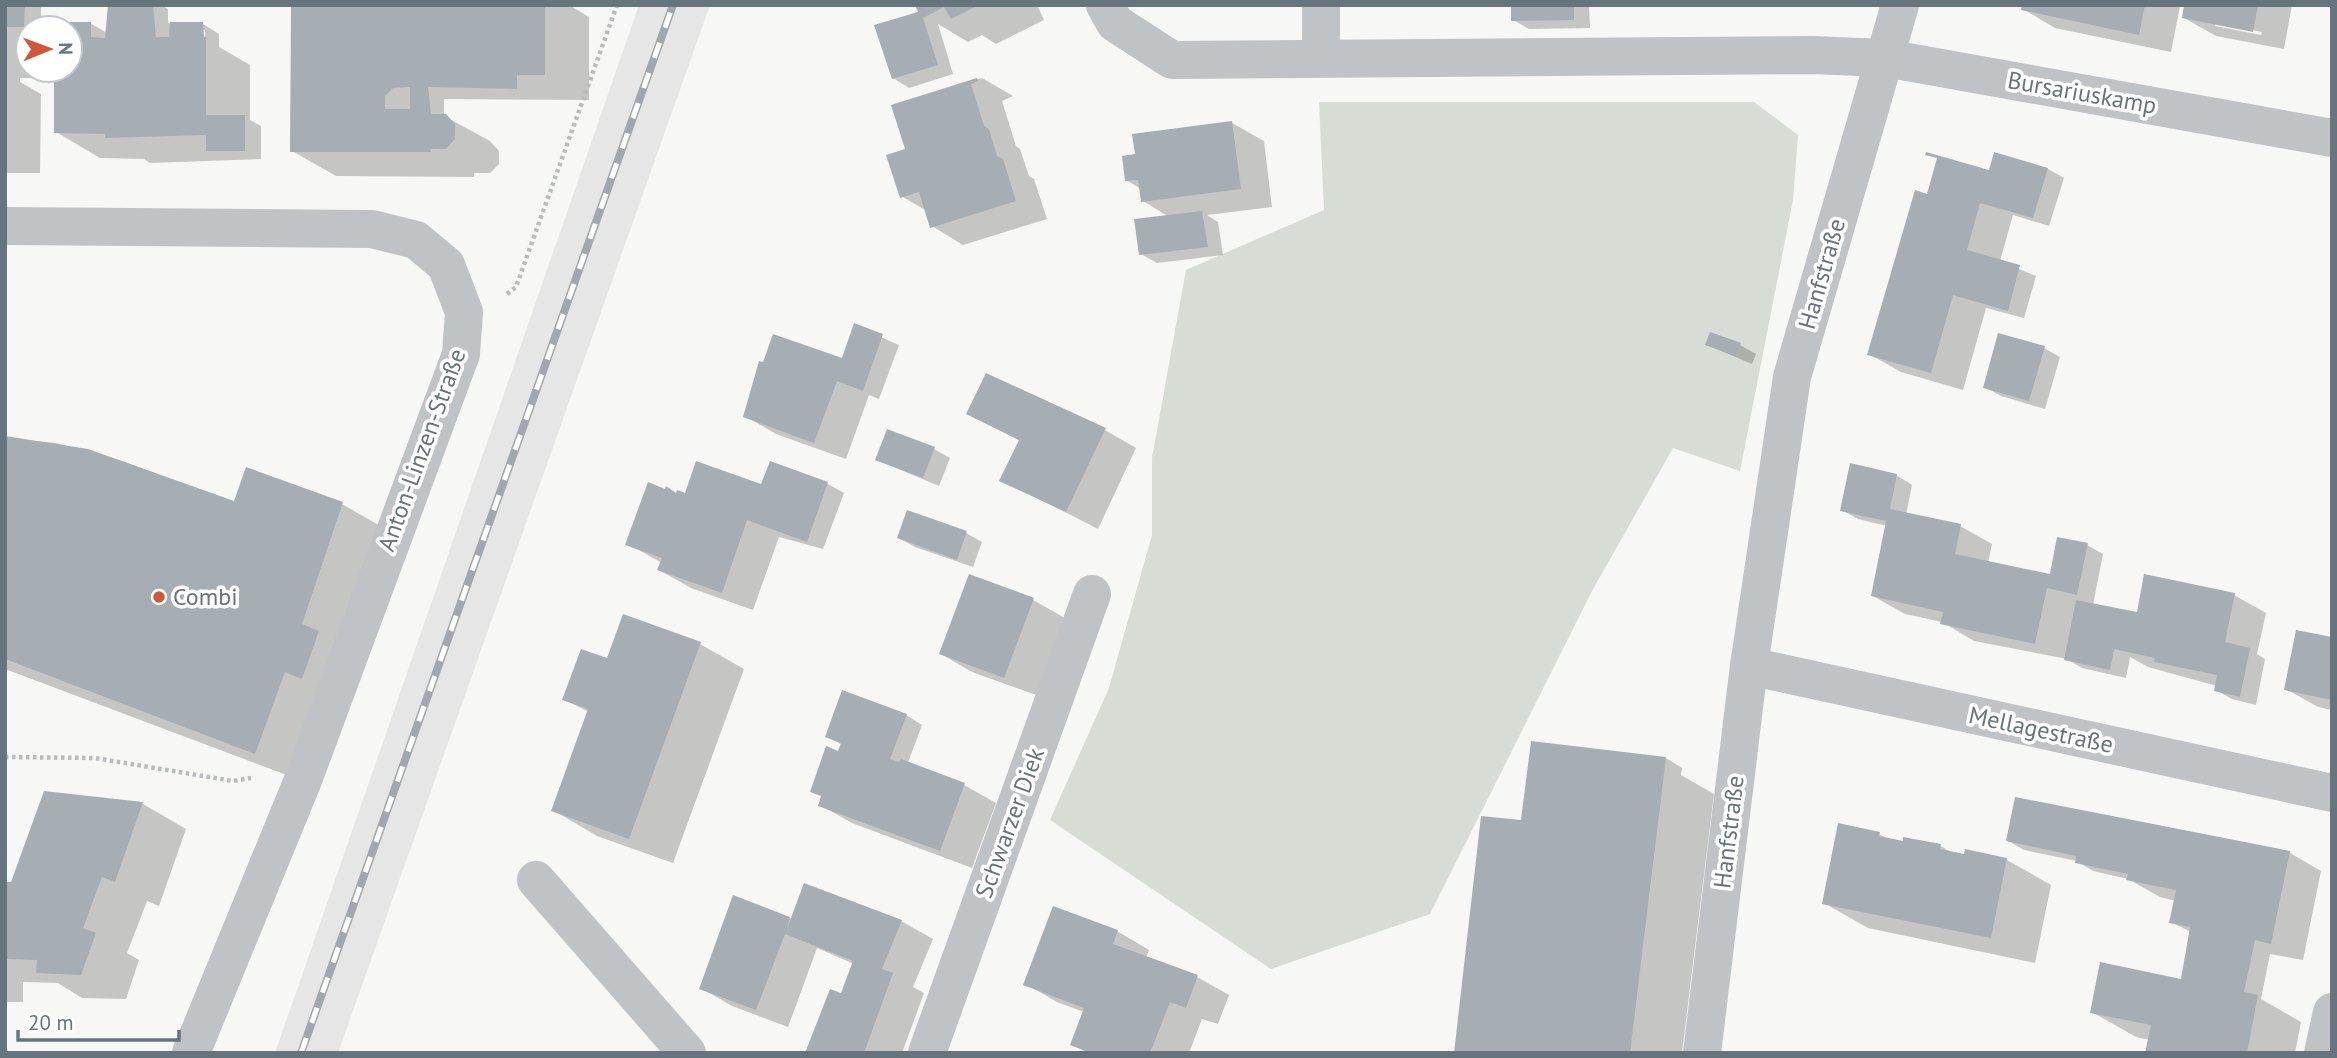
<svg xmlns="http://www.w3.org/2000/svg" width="2337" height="1058" font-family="'PT Sans',sans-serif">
	<rect width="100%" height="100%" fill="#f7f7f5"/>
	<!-- built -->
	<path fill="#e5e6e5" d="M639 5H710L338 1053H275Z"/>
	<!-- green -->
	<path fill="#d7dcd4" d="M1319 102H1754L1798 135 1793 200 1740 471 1673 448 1592 591 1430 914 1271 969 1050 820 1109 688 1152 535V458L1186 270 1324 210Z"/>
	<!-- shadow -->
	<g fill="#0003" fill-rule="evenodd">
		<path d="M5 5H41V28H28V70H41V78H20V82L41 94 40 173H5Z"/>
		<path d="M109 5H161L168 9V23L203 24 219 34V47L250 65V120L261 126V159L150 163 144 159 100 158 56 132V70H70V28H59L90 23 107 33ZM202 30H205V46Z"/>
		<path d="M293 5H569L589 17V100L444 99V116L490 141 499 151V164L490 173H474V177L336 176 292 151Z"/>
		<path d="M917 5H1037L1044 20 996 44 982 35 968 42 938 24 953 74 909 88 893 78 923 12Z"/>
		<path d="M1513 5H1589L1590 28 1529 29 1513 20Z"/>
		<path d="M2024 5H2292L2284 49 2216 36 2184 18 2186 7 2180 6 2171 52 2055 28 2023 9ZM2215 23 2262 32 2261 35 2215 26Z"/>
		<path d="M982 78 1013 96 1002 101 1016 146 1020 149 1029 176 1034 179 1047 219 963 245 932 226 927 211 901 196 908 150 893 106Z"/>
		<path d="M1232 123 1264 141 1272 207 1207 215 1218 222 1223 255 1157 263 1141 254 1169 217 1143 201 1141 189 1126 180 1137 156Z"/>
		<path d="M2048 169 2064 178 2049 226 2013 215 2000 261 2036 276 2024 318 1986 308 1963 390 1901 372 1869 354 1928 196 1990 173Z"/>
		<path d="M855 326 899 345 879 399 869 395 846 459 776 434 745 416 760 363 844 361Z"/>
		<path d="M1707 345H1740L1756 354 1752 364Z"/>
		<path d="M2044 348 2060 357 2045 409 2001 396 1985 387Z"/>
		<path d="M968 413 1105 430 1136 448 1098 529 1002 480 1020 441Z"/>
		<path d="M5 438 56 443 125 462 235 503 247 469 342 504 396 535 308 783 5 669Z"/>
		<path d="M934 449 950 458 939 486 877 460Z"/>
		<path d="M771 463 828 484 844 493 823 549 779 537 753 610 691 588 659 570 662 563 628 544 677 494 770 489Z"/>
		<path d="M1896 475 1912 485 1906 515 1960 526 1992 544 1988 563 2051 576 2087 545 2103 554 2093 605 2138 614 2234 595 2266 613 2257 654 2265 659 2256 705 2232 699 2216 690 2217 686 2148 667 2130 657 2126 678 2082 668 2067 659 1974 641 1942 622 1905 614 1873 596 1887 526 1858 519 1842 510Z"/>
		<path d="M966 533 982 542 973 567 915 547 899 538Z"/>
		<path d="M1033 600 1065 618 1036 695 972 672 941 654Z"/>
		<path d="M2332 639V710L2318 707 2286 689Z"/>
		<path d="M700 644 744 669 673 863 597 836 553 810 589 712 565 700 608 661Z"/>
		<path d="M843 692 906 715 922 725 907 765 964 785 996 803 972 868 852 823 820 805 823 797 812 791 842 745 827 736Z"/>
		<path d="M1666 758 1682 768 1681 775 1714 794 1682 1053H1455Z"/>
		<path d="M45 793 143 804 186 829 159 906 147 901 127 953 139 960 126 999 82 998 58 983 23 982V1002H5V884H13Z"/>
		<path d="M2140 823 2290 853 2321 871 2303 960 2270 954 2261 999 2301 1022 2295 1053H2147L2150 1040 2136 1037 2092 1012 2183 981 2191 932 2171 922 2176 901 2160 897 2128 879 2093 871 2077 861 2024 850 2008 841Z"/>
		<path d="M1879 834 1891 841 1904 843 1905 839 1941 846 1954 854 2007 860 2051 885 2035 963 1868 928 1824 903Z"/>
		<path d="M789 918 901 921 933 939 913 987 924 993 902 1053H807L842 995 854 964 817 948 788 1027 732 1006 701 988Z"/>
		<path d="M1117 931 1149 950 1146 958 1197 977 1229 995 1218 1024 1202 1019 1189 1053H1087L1073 1044 1084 1012 1057 1002 1026 984Z"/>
	</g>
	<!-- building -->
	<g fill="#a7aeb3" fill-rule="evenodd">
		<path d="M5 5H25L24 27H5Z"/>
		<path d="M108 5H153L156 37H169L170 22H203L204 37H206V115H245V151H206V135L105 138V134L54 133V70H70V28H57L58 22H91V37L105 38Z"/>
		<path d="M291 5H545V75H517V89L428 87 431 114H446L455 124V139L446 149H430L431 152H290ZM410 87V109H385V96L393 88Z"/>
		<path d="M915 5H979L951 19 944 7 923 18 938 65 892 79 874 25 918 12Z"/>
		<path d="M1511 5H1574V20L1511 21Z"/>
		<path d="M2022 5H2145L2139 35 2021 10Z"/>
		<path d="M2184 5H2258L2253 32 2182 18Z"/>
		<path d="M977 78 978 81 971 84 984 126 989 129 997 156 1003 159 1016 201 930 228 919 192 900 198 886 155 905 149 891 105Z"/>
		<path d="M1232 121 1241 189 1141 202 1138 180 1125 181 1122 156 1135 154 1132 134Z"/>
		<path d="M1926 152 1989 170 1994 152 2048 168 2033 218 1980 203 1967 250 2020 265 2008 311 1953 295 1931 373 1867 355 1915 190 1927 194 1937 158 1925 155Z"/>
		<path d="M1202 211 1208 247 1139 255 1134 219Z"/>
		<path d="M854 323 883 334 863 391 837 381 814 443 743 417 759 361 763 362 773 334 842 358Z"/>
		<path d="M1710 332 1741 343 1736 356 1705 345Z"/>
		<path d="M1998 333 2045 346 2029 401 1983 388Z"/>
		<path d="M986 373 1106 428 1066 512 999 481 1019 440 966 414Z"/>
		<path d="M887 429 935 447 923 478 875 460Z"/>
		<path d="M5 436 88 449 234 501 246 467 343 502 302 624 319 631 302 679 285 672 255 754 5 659Z"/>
		<path d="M696 461 761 484 770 461 828 482 807 542 747 520 722 593 657 570 662 558 625 545 648 482 665 489 666 486 676 493 677 490 685 493Z"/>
		<path d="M1850 463 1897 474 1890 509 1961 524 1955 554 2050 574 2057 537 2088 543 2077 595 2047 588 2035 644 1940 624 1943 612 1871 596 1886 521 1840 511Z"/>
		<path d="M907 510 967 531 957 560 897 538Z"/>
		<path d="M969 574 1034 598 1004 678 939 654Z"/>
		<path d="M2144 574 2235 593 2225 642 2250 648 2240 697 2214 691 2217 675 2154 662 2155 658 2114 649 2110 670 2064 660 2076 600 2137 612Z"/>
		<path d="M623 614 701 642 629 839 551 811 588 709 562 700 581 649 607 658Z"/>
		<path d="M2296 630 2332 637V700L2284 690Z"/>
		<path d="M842 690 907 714 890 759 899 762 901 759 965 783 940 851 818 806 821 796 810 792 826 746 838 751 841 743 825 737Z"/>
		<path d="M1531 741 1666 757 1630 1053H1454L1481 816 1521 820Z"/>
		<path d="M44 791 143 802 115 882 102 877 83 928 96 933 81 975 36 973 37 960 5 959V882H11Z"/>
		<path d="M2015 797 2290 851 2271 944 2255 940 2244 992 2258 995 2247 1053H2145L2151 1025 2090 1013 2100 962 2181 979 2190 927 2169 923 2176 890 2126 880 2128 874 2075 863 2076 856 2006 841Z"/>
		<path d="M1838 823 1880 832 1879 836 1903 841V837L1941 844 1940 849 1964 854 1965 849 2007 858 1991 938 1822 904Z"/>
		<path d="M804 883 902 920 882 969 893 973 864 1053H805L830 989 841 993 853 961 785 934 756 1010 699 989 733 895 790 917 787 929Z"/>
		<path d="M1053 906 1118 930 1113 944 1198 975 1186 1008 1170 1002 1150 1053H1091L1070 1045 1084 1008 1023 985Z"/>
	</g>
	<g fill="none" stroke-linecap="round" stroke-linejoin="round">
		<!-- path -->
		<g stroke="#b9bcbe" stroke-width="4.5" stroke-dasharray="3.5 3.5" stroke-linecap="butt">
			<path d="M507 294 516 287 617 5"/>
			<path d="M5 757 95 758 233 781 251 778"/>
		</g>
		<!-- minor -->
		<g stroke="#bfc3c6" stroke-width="38">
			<path d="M1105 5 1115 23 1172 60 1812 55 1885 58 2332 138"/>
			<path d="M1321 5V57"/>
			<path d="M5 226 372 229 416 240 446 265 464 312 461 354 303 780 191 1053"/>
			<path d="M1749 666 2332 793"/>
			<path d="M536 880 687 1053"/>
			<path d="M927 1053 1092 594"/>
			<path d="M1702 1053 1749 666 1792 377 1900 5"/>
			<path d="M2323 1053 2332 1012"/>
		</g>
		<defs>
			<path id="rail" d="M301 1053 673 5"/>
		</defs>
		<!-- rail casing -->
		<use href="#rail" stroke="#a1a7ac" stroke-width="8"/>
		<!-- rail -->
		<use href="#rail" stroke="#fff" stroke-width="5" stroke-dasharray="16" stroke-linecap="butt"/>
	</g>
	<!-- markers -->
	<circle fill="#d1573c" stroke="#fff" stroke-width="2.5" cx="159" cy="597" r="7"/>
	<g text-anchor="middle" stroke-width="7" stroke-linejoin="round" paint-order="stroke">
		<!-- street labels -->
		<g font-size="24" fill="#66747d" stroke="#fff">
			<text transform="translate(2082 93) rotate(10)" y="8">Bursariuskamp</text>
			<text transform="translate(1822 274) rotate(-74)" y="8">Hanfstraße</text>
			<text transform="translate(422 450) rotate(-70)" y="8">Anton-Linzen-Straße</text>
			<text transform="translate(2041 730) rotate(12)" y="8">Mellagestraße</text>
			<text transform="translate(1010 823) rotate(-70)" y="8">Schwarzer Diek</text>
			<text transform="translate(1729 832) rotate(-83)" y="8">Hanfstraße</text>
		</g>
		<!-- poi labels -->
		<g font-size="24" fill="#66747d" stroke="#fff" text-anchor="start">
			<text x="173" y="605">Combi</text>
		</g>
	</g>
	<!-- border -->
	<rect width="2337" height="1058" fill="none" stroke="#66747d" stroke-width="14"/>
	<!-- north arrow -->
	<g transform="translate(49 49) rotate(89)"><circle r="33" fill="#ffffff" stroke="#c2c7cb" stroke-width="2"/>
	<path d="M0-5L12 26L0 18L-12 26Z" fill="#d1573c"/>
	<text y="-10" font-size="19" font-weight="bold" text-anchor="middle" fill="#66747d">N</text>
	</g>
	<!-- scale -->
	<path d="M18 1030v10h161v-10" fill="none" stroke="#66747d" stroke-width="3.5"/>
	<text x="28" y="1030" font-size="21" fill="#66747d" stroke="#ffffff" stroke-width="5" paint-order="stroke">20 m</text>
</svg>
